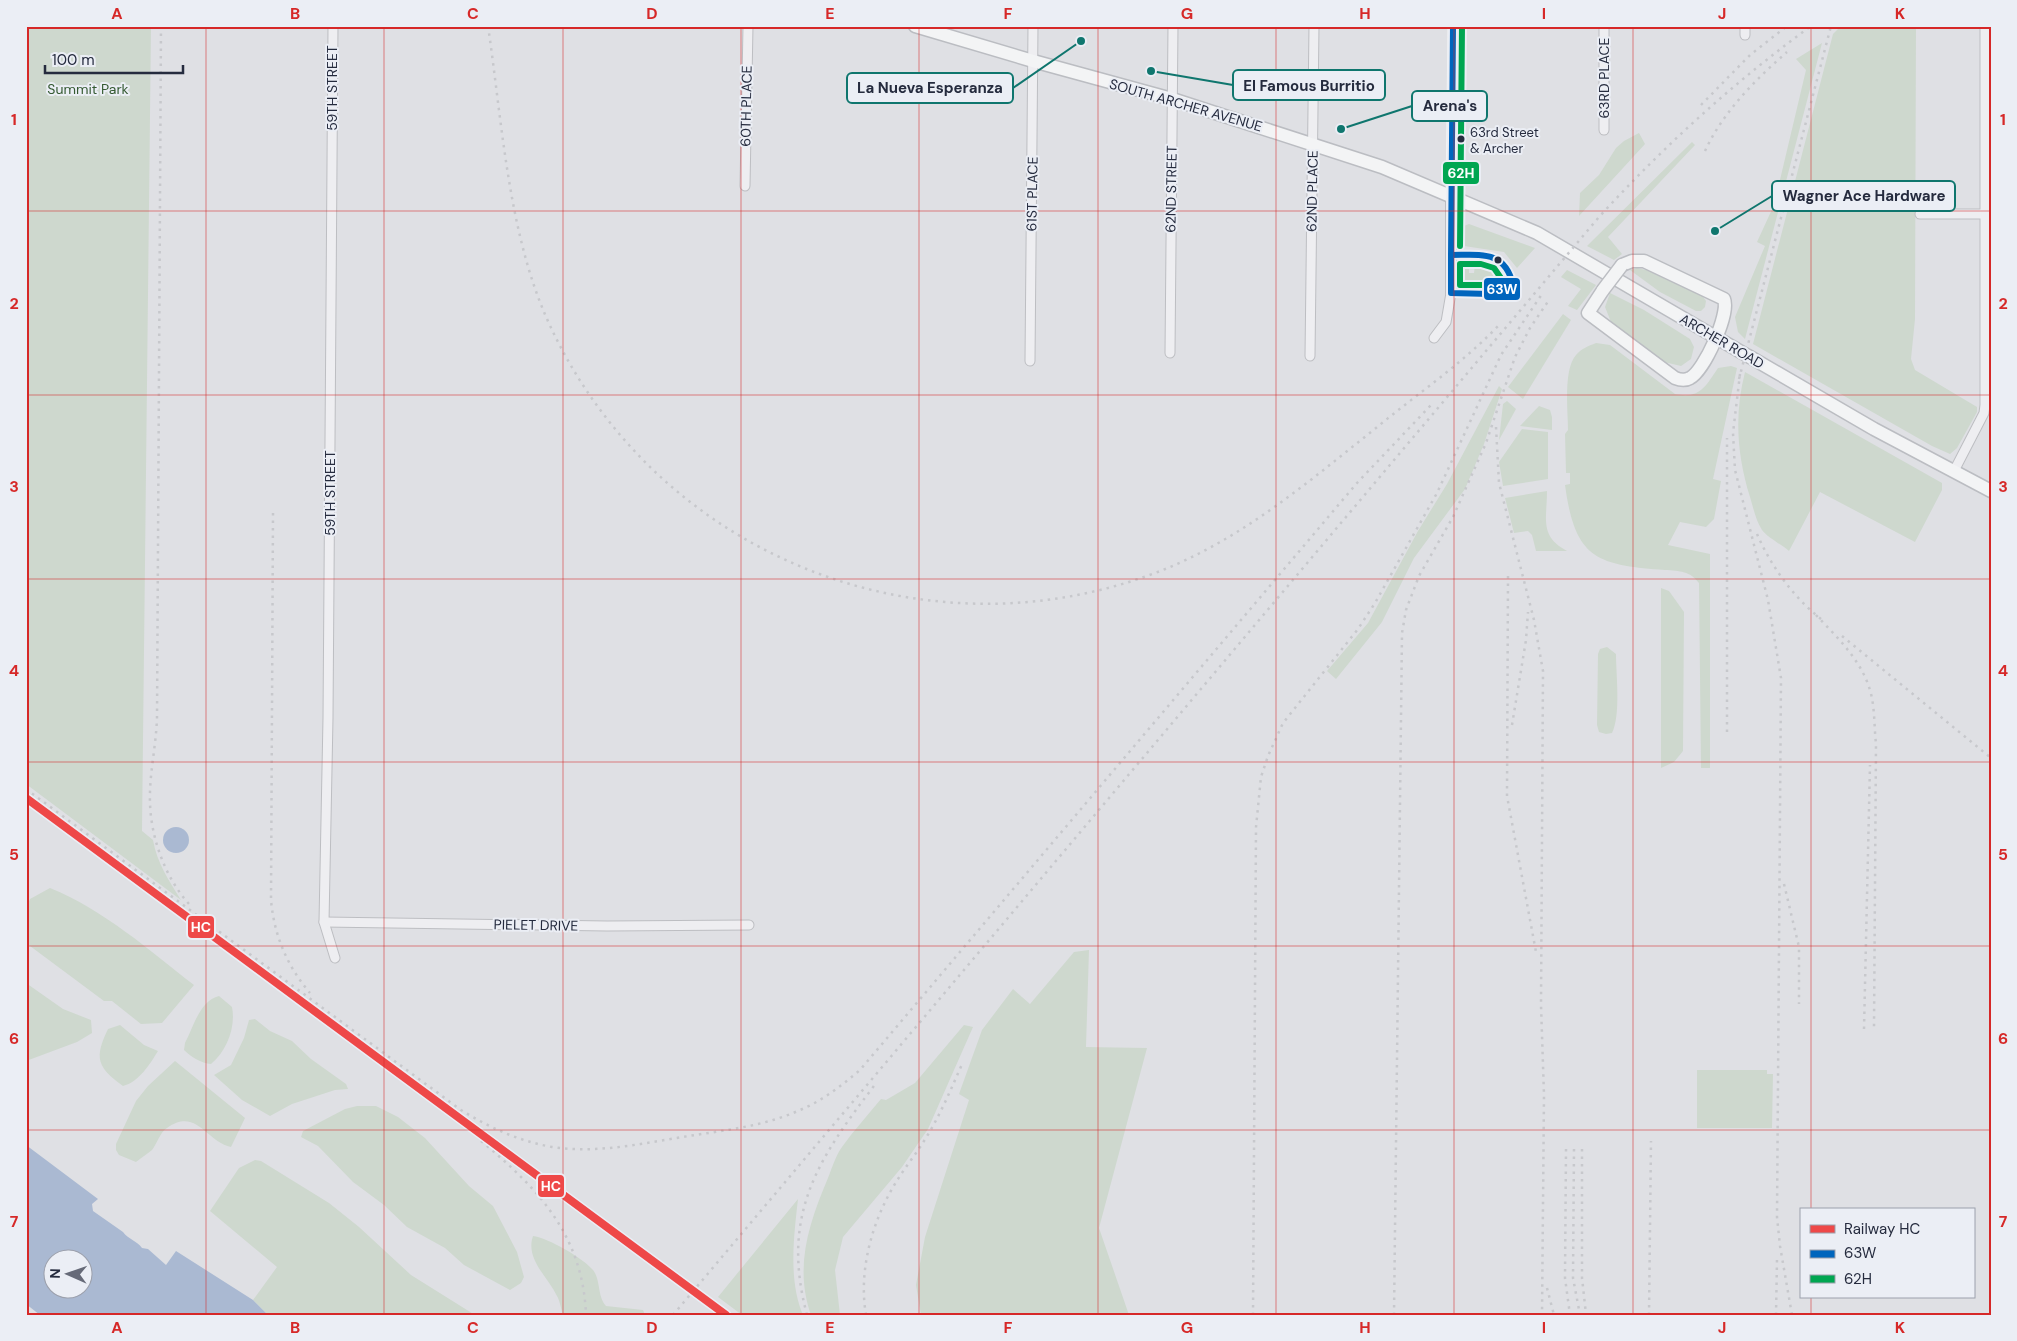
<svg xmlns="http://www.w3.org/2000/svg" width="2017" height="1341" font-family="'DM Sans',sans-serif">
	<rect width="100%" height="100%" fill="#dfe0e4"/>
	<!-- green -->
	<g fill="#ced8ce">
		<path d="M26 26H151L142 831 153 840C157 863 169 881 181 900L26 784Z"/>
		<path d="M1841 26H1916L1915 319 1911 359 1915 370 1977 407V412L1957 448 1950 454 1932 446 1753 344 1833 34Z"/>
		<path d="M1822 43 1745 339 1738 332 1735 317 1765 246 1757 242 1774 205 1806 70 1796 59Z"/>
		<path d="M1639 133 1645 144 1579 216 1580 193 1599 175 1616 148 1624 141Z"/>
		<path d="M1692 142 1695 145 1608 237 1622 254 1614 260 1587 246Z"/>
		<path d="M1469 224 1535 248 1517 268 1504 252 1464 246V226Z"/>
		<path d="M1475 264 1495 267 1500 272 1501 284 1493 286 1464 283 1463 265H1469V273H1474Z"/>
		<path d="M1637 268 1646 270 1701 294 1706 301 1705 307 1701 311H1696L1660 292 1630 270Z"/>
		<path d="M1567 270 1596 285 1577 310 1568 306 1581 289 1561 277Z"/>
		<path d="M1610 293 1644 310 1690 339 1694 347 1691 359 1681 366 1664 362 1611 322 1605 307Z"/>
		<path d="M1563 314 1571 320 1523 399 1508 387Z"/>
		<path d="M1596 343 1610 345 1675 394C1700 399 1705 387 1718 368L1731 366 1737 368 1713 479 1721 481 1714 519 1706 527 1680 522 1668 545 1710 554V768H1701L1699 583C1690 571 1680 571 1665 570 1595 565 1575 558 1565 485L1570 484V473H1566L1565 434 1568 430C1568 411 1563 370 1576 355 1581 349 1588 346 1596 343Z"/>
		<path d="M1745 372 1942 483V490L1915 542 1820 492 1789 551C1782 545 1767 537 1762 530 1756 521 1753 507 1750 497 1737 455 1734 415 1745 372Z"/>
		<path d="M1499 386 1502 389 1484 444 1465 489 1414 558 1382 622 1336 679 1327 671 1368 623 1418 531 1447 484Z"/>
		<path d="M1507 401 1516 409 1499 440 1503 404Z"/>
		<path d="M1539 406 1550 410 1552 417V430L1520 426Z"/>
		<path d="M1522 429 1548 432V479L1503 486 1499 462Z"/>
		<path d="M1547 491C1547 519 1539 536 1567 551H1536L1532 535 1528 531 1514 533 1505 498Z"/>
		<path d="M1661 588 1669 591 1684 612 1683 751 1674 762 1661 768Z"/>
		<path d="M1607 647 1616 654C1616 675 1621 715 1612 733L1606 734 1599 732 1597 725 1598 654 1600 649Z"/>
		<path d="M50 888C104 910 149 950 194 985L162 1023 141 1024 112 1001H104L26 943V908L30 899Z"/>
		<path d="M1089 950 1086 1047 1147 1048 1099 1228 1129 1315H921L916 1285 925 1237 969 1100 959 1094 982 1030 1013 989 1030 1004 1074 952Z"/>
		<path d="M26 983 63 1009 91 1020 92 1033 77 1042 26 1061Z"/>
		<path d="M219 996 232 1007C236 1027 227 1051 211 1064 201 1063 191 1057 184 1050L185 1043C193 1028 200 1000 219 996Z"/>
		<path d="M255 1019 270 1031 292 1041 311 1059 346 1084 348 1089 335 1090 292 1104 270 1116 242 1100 214 1075 231 1065 244 1038 249 1020Z"/>
		<path d="M120 1025 144 1045 158 1051C150 1064 139 1082 123 1086 97 1067 94 1058 108 1029Z"/>
		<path d="M964 1025 973 1027 928 1129 902 1167 843 1237 835 1270 840 1315H811C794 1267 809 1223 828 1178 832 1168 836 1155 842 1147 854 1130 868 1115 881 1099L886 1100 915 1083Z"/>
		<path d="M175 1061 245 1118 231 1147C206 1142 197 1107 167 1128 160 1132 157 1144 152 1150 147 1154 141 1158 136 1162L119 1155 116 1150V1144L136 1101 148 1086Z"/>
		<path d="M1697 1070H1767V1074H1773L1772 1128H1697Z"/>
		<path d="M357 1106H376L398 1117 425 1138 469 1186 493 1206 517 1252 524 1277 521 1283 510 1290 464 1265 445 1248 407 1227 384 1205 353 1182 318 1146 301 1137 303 1131 345 1109Z"/>
		<path d="M255 1160 261 1161 329 1203 359 1227 411 1275 475 1315H268L253 1300 277 1267 210 1211 239 1168Z"/>
		<path d="M798 1199C794 1235 788 1280 803 1315H742L718 1297Z"/>
		<path d="M533 1236C548 1238 583 1258 593 1270 601 1280 597 1296 606 1306L643 1310 645 1315H563C561 1309 560 1301 557 1296 548 1277 525 1259 533 1236Z"/>
	</g>
	<!-- water -->
	<g fill="#aab9d2" fill-rule="evenodd">
		<circle cx="176" cy="840" r="13"/>
		<path d="M26 1145 98 1199 92 1204 93 1211 123 1232C128 1239 137 1241 142 1248L148 1249 166 1265 176 1251 253 1300 268 1315H40L26 1304ZM52 1258H82V1288H52Z"/>
	</g>
	<g fill="none" stroke-linecap="round" stroke-linejoin="round">
		<defs>
			<g id="minor">
				<path d="M333 26 328 718 324 922 335 958"/>
				<path d="M1745 35V26"/>
				<path d="M1604 130V26"/>
				<path d="M745 186 748 26"/>
				<path d="M1920 214H1990"/>
				<path d="M1434 338 1446 322 1451 293"/>
				<path d="M1170 353 1173 26"/>
				<path d="M1310 356 1314 26"/>
				<path d="M1030 361 1033 26"/>
				<path d="M1954 471 1984 413 1985 405V26"/>
				<path d="M324 922 607 926 749 925"/>
			</g>
			<path id="tertiary" d="M1451 293V197"/>
			<g id="primary">
				<path d="M915 26 1033 61 1172 99 1382 167 1537 233 1741 352"/>
				<path d="M1603 290 1588 313 1675 378C1680 380 1685 381 1690 378 1704 371 1730 314 1724 299L1644 261H1632L1622 265"/>
				<path d="M1750 357 1874 429 1991 491"/>
			</g>
		</defs>
		<!-- minor casing -->
		<use href="#minor" stroke="#bdbec2" stroke-width="11"/>
		<!-- tertiary casing -->
		<use href="#tertiary" stroke="#bdbec2" stroke-width="12"/>
		<!-- primary casing -->
		<use href="#primary" stroke="#bbbdc2" stroke-width="15"/>
		<!-- minor -->
		<use href="#minor" stroke="#eeeef1" stroke-width="9"/>
		<!-- tertiary -->
		<use href="#tertiary" stroke="#eeeef1" stroke-width="10"/>
		<!-- secondary -->
		<path stroke="#f3f4f5" stroke-width="11" d="M1451 197 1453 26"/>
		<!-- primary -->
		<use href="#primary" stroke="#f3f4f5" stroke-width="12"/>
		<!-- rail -->
		<g stroke="#c7c8cc" stroke-width="2.5" stroke-dasharray="2.5 5" stroke-linecap="butt">
			<path d="M161 26 157 718C156 747 149 775 150 803 151 839 166 880 191 906"/>
			<path d="M488 26C502 121 508 231 547 319 649 547 908 659 1144 577 1234 546 1303 486 1376 428 1417 394 1462 364 1499 325"/>
			<path d="M1701 105 1750 55 1787 26"/>
			<path d="M1705 151C1723 112 1755 80 1787 52"/>
			<path d="M1740 374 1733 433 1735 470 1768 600 1781 678 1777 1217 1780 1246 1792 1315"/>
			<path d="M1739 379 1831 26"/>
			<path d="M1496 427 1499 483 1534 620 1543 671 1541 1005 1544 1095 1542 1315"/>
			<path d="M273 513 271 900C274 935 287 966 310 993"/>
			<path d="M1757 534C1771 566 1793 597 1821 619"/>
			<path d="M1508 576 1507 796 1536 952"/>
			<path d="M1816 615C1837 637 1861 660 1870 690 1875 707 1874 726 1876 744L1874 1028"/>
			<path d="M1842 636 1991 758"/>
			<path d="M1512 725 1526 640 1528 612"/>
			<path d="M1727 732V438"/>
			<path d="M26 789 461 1110C490 1128 519 1141 552 1147 598 1154 644 1143 689 1136 726 1130 765 1126 800 1110 822 1101 841 1086 860 1070L1357 483 1432 404"/>
			<path d="M1784 884 1799 947V1004"/>
			<path d="M1864 1029 1870 765"/>
			<path d="M481 1141C539 1189 583 1236 586 1315"/>
			<path d="M1566 1149 1565 1278 1570 1315"/>
			<path d="M1574 1149 1573 1278 1580 1315"/>
			<path d="M1582 1149V1278L1586 1314"/>
			<path d="M1547 1288 1554 1315"/>
			<path d="M673 1315 1599 217C1664 146 1733 83 1811 26"/>
			<path d="M807 1315C780 1214 818 1159 877 1082"/>
			<path d="M866 1315C858 1269 873 1218 898 1179 906 1166 916 1154 924 1141 940 1116 951 1089 963 1062"/>
			<path d="M1253 1315 1256 827 1261 777 1268 756 1283 723 1358 629 1375 603 1437 493 1501 355 1542 294"/>
			<path d="M1394 1315 1402 633 1406 610 1419 576 1453 517 1486 443 1515 357 1530 328 1549 300"/>
			<path d="M1649 1315 1651 1141"/>
			<path d="M1776 1315 1777 1259"/>
		</g>
		<defs>
			<g id="primary-bridge">
				<path d="M1603 290 1622 265"/>
				<path d="M1741 352 1750 357"/>
			</g>
		</defs>
		<!-- primary-bridge casing -->
		<use href="#primary-bridge" stroke="#bbbdc2" stroke-width="15" stroke-linecap="butt"/>
		<!-- primary-bridge -->
		<use href="#primary-bridge" stroke="#f3f4f5" stroke-width="12"/>
		<defs>
			<g id="bus-1">
				<path d="M1451 255C1481 255 1505 250 1513 285L1490 294 1451 293Z"/>
				<path d="M1451 255 1453 26"/>
			</g>
			<g id="bus-2">
				<path d="M1460 246 1462 26"/>
				<path d="M1460 264H1481L1494 268 1503 281 1489 285H1460Z"/>
			</g>
		</defs>
		<!-- bus-1 casing -->
		<use href="#bus-1" stroke="#ebeef5" stroke-width="10"/>
		<!-- bus-2 casing -->
		<use href="#bus-2" stroke="#ebeef5" stroke-width="10"/>
		<!-- bus-1 -->
		<use href="#bus-1" stroke="#0065bd" stroke-width="6"/>
		<!-- bus-2 -->
		<use href="#bus-2" stroke="#00a651" stroke-width="6"/>
		<defs>
			<path id="rail-1" d="M26 798 726 1315"/>
		</defs>
		<!-- rail-1 casing -->
		<use href="#rail-1" stroke="#ebeef5" stroke-width="11"/>
		<!-- rail-1 -->
		<use href="#rail-1" stroke="#ee4848" stroke-width="8"/>
	</g>
	<!-- grid -->
	<path fill="none" stroke="#d62828" stroke-width="1" stroke-opacity="0.55" d="M206 26V1315M384 26V1315M563 26V1315M741 26V1315M919 26V1315M1098 26V1315M1276 26V1315M1454 26V1315M1633 26V1315M1811 26V1210M26 211H1991M26 395H1991M26 579H1991M26 762H1991M26 946H1991M26 1130H1991M1811 1297V1315"/>
	<!-- markers -->
	<g fill="#252b3e" stroke="#ebeef5" stroke-width="2">
		<circle cx="1461" cy="139" r="4.5"/>
		<circle cx="1498" cy="260" r="4.5"/>
	</g>
	<g text-anchor="middle" stroke-width="4" stroke-linejoin="round" paint-order="stroke">
		<!-- bus labels -->
		<g font-size="13" fill="#252b3e" stroke="#ebeef5" text-anchor="start">
			<text x="1470" y="137">63rd Street<tspan x="1470" dy="16">&amp; Archer</tspan></text>
		</g>
		<!-- street labels -->
		<g font-size="14" fill="#252b3e" stroke="#ebeef5">
			<text transform="translate(1604 78) rotate(-90)" y="5">63RD PLACE</text>
			<text transform="translate(332 88) rotate(-90)" y="5">59TH STREET</text>
			<text transform="translate(1186 105) rotate(16)" y="5">SOUTH ARCHER AVENUE</text>
			<text transform="translate(746 106) rotate(-89)" y="5">60TH PLACE</text>
			<text transform="translate(1171 189) rotate(-89)" y="5">62ND STREET</text>
			<text transform="translate(1312 191) rotate(-89)" y="5">62ND PLACE</text>
			<text transform="translate(1032 194) rotate(-89)" y="5">61ST PLACE</text>
			<text transform="translate(1722 341) rotate(30)" y="5">ARCHER ROAD</text>
			<text transform="translate(330 493) rotate(-90)" y="5">59TH STREET</text>
			<text transform="translate(536 925) rotate(1)" y="5">PIELET DRIVE</text>
		</g>
		<!-- park labels -->
		<g font-size="14" fill="#355a32" stroke="#ebeef5">
			<text x="88" y="94">Summit Park</text>
		</g>
	</g>
	<!-- callouts -->
	<path fill="none" stroke="#0f766e" stroke-width="2" d="M1151 71L1233 85M1081 41L1013 88M1341 129L1412 106M1715 231L1772 196"/>
	<g fill="#0f766e" stroke="#ebeef5" stroke-width="2">
		<circle cx="1151" cy="71" r="5"/>
		<circle cx="1081" cy="41" r="5"/>
		<circle cx="1341" cy="129" r="5"/>
		<circle cx="1715" cy="231" r="5"/>
	</g>
	<g fill="#ebeef5" stroke="#0f766e" stroke-width="2">
		<rect x="1233" y="70" width="152" height="30" rx="5"/>
		<rect x="847" y="73" width="166" height="30" rx="5"/>
		<rect x="1412" y="91" width="75" height="30" rx="5"/>
		<rect x="1772" y="181" width="183" height="30" rx="5"/>
	</g>
	<g font-size="15" text-anchor="middle" font-weight="bold" fill="#252b3e">
		<text x="1309" y="91">El Famous Burritio</text>
		<text x="930" y="93">La Nueva Esperanza</text>
		<text x="1450" y="111">Arena's</text>
		<text x="1864" y="201">Wagner Ace Hardware</text>
	</g>
	<g stroke="#ebeef5" stroke-width="2">
		<rect x="1442" y="161" width="38" height="24" rx="5" fill="#00a651"/>
		<rect x="1483" y="277" width="38" height="24" rx="5" fill="#0065bd"/>
		<rect x="187" y="915" width="28" height="24" rx="5" fill="#ee4848"/>
		<rect x="537" y="1174" width="28" height="24" rx="5" fill="#ee4848"/>
	</g>
	<g font-size="14" text-anchor="middle" font-weight="bold" fill="#fff">
		<text x="1461" y="178">62H</text>
		<text x="1502" y="294">63W</text>
		<text x="201" y="932">HC</text>
		<text x="551" y="1191">HC</text>
	</g>
	<!-- border -->
	<rect width="2017" height="1341" fill="none" stroke="#ebeef5" stroke-width="55"/>
	<!-- legend -->
	<rect x="1800" y="1208" width="175" height="90" fill="#ebeef5" stroke="#9ca0ac"/>
	<rect x="1810" y="1225" width="25" height="8" fill="#ee4848" stroke="#9ca0ac"/>
	<text x="1844" y="1234" font-size="15" fill="#252b3e">Railway HC</text>
	<rect x="1810" y="1250" width="25" height="8" fill="#0065bd" stroke="#9ca0ac"/>
	<text x="1844" y="1258" font-size="15" fill="#252b3e">63W</text>
	<rect x="1810" y="1275" width="25" height="8" fill="#00a651" stroke="#9ca0ac"/>
	<text x="1844" y="1284" font-size="15" fill="#252b3e">62H</text>
	<!-- north arrow -->
	<g transform="translate(68 1274) rotate(272)"><circle r="24" fill="#ebeef5" stroke="#9ca0ac"/>
	<path d="M0-4L9 19L0 12L-9 19Z" fill="#666a78"/>
	<text y="-8" font-size="14" font-weight="bold" text-anchor="middle" fill="#252b3e">N</text>
	</g>
	<!-- scale -->
	<path d="M45 65v8h138v-8" fill="none" stroke="#252b3e" stroke-width="2.5"/>
	<text x="52" y="65" font-size="15" fill="#252b3e" stroke="#ebeef5" stroke-width="4" paint-order="stroke">100 m</text>
	<rect x="28" y="28" width="1962" height="1286" fill="none" stroke="#d62828" stroke-width="2"/>
	<g font-size="16" text-anchor="middle" font-weight="bold" fill="#d62828">
		<text x="117" y="19">A</text>
		<text x="295" y="19">B</text>
		<text x="473" y="19">C</text>
		<text x="652" y="19">D</text>
		<text x="830" y="19">E</text>
		<text x="1008" y="19">F</text>
		<text x="1187" y="19">G</text>
		<text x="1365" y="19">H</text>
		<text x="1544" y="19">I</text>
		<text x="1722" y="19">J</text>
		<text x="1900" y="19">K</text>
		<text x="14" y="125">1</text>
		<text x="2003" y="125">1</text>
		<text x="14" y="309">2</text>
		<text x="2003" y="309">2</text>
		<text x="14" y="492">3</text>
		<text x="2003" y="492">3</text>
		<text x="14" y="676">4</text>
		<text x="2003" y="676">4</text>
		<text x="14" y="860">5</text>
		<text x="2003" y="860">5</text>
		<text x="14" y="1044">6</text>
		<text x="2003" y="1044">6</text>
		<text x="14" y="1227">7</text>
		<text x="2003" y="1227">7</text>
		<text x="117" y="1333">A</text>
		<text x="295" y="1333">B</text>
		<text x="473" y="1333">C</text>
		<text x="652" y="1333">D</text>
		<text x="830" y="1333">E</text>
		<text x="1008" y="1333">F</text>
		<text x="1187" y="1333">G</text>
		<text x="1365" y="1333">H</text>
		<text x="1544" y="1333">I</text>
		<text x="1722" y="1333">J</text>
		<text x="1900" y="1333">K</text>
	</g>
</svg>
